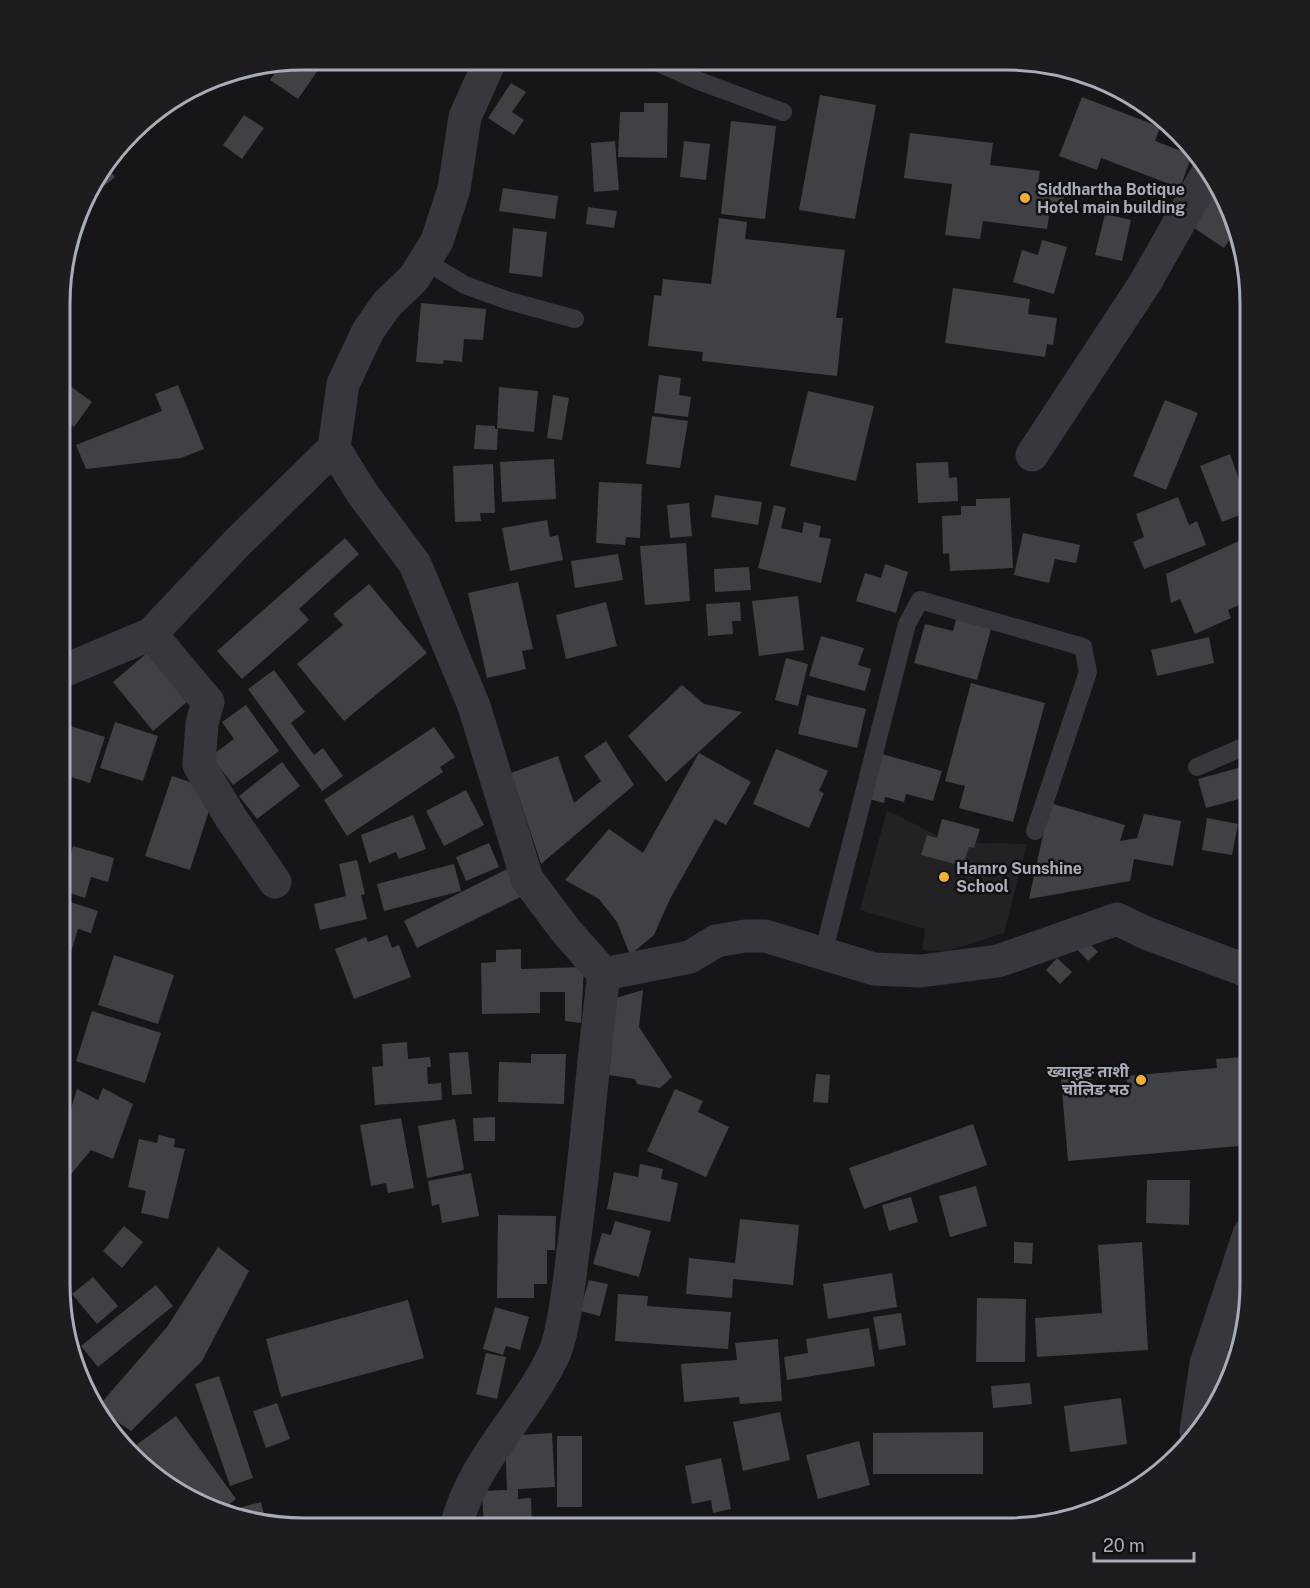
<svg xmlns="http://www.w3.org/2000/svg" width="1310" height="1588" font-family="'Public Sans','Noto Sans Devanagari',sans-serif">
	<rect width="100%" height="100%" fill="#161618"/>
	<!-- built -->
	<path fill="#222225" d="M887 810 950 842 1027 844 1004 933 945 952 922 950 925 929 860 910Z"/>
	<!-- building -->
	<g fill="#404145">
		<path d="M304 60H325L298 99 270 80 281 64Z"/>
		<path d="M777 61 839 62 838 70Z"/>
		<path d="M511 83 526 92 512 112 524 120 514 135 488 118Z"/>
		<path d="M820 95 876 105 855 219 799 210Z"/>
		<path d="M1082 97 1160 127 1155 141 1192 155 1180 188 1101 158 1097 170 1059 156Z"/>
		<path d="M644 103H668L667 158 618 157 620 112H644Z"/>
		<path d="M244 115 264 128 242 159 223 145Z"/>
		<path d="M731 121 776 126 765 219 721 214Z"/>
		<path d="M910 133 993 143 990 165 1040 171 1038 183 1065 187 1062 210 1050 209 1047 229 983 221 980 239 945 235 952 184 904 178Z"/>
		<path d="M615 141 619 190 594 192 591 143Z"/>
		<path d="M684 141 710 144 706 180 680 177Z"/>
		<path d="M106 166 115 177 87 200 93 182Z"/>
		<path d="M1217 182 1237 229 1224 248 1185 222Z"/>
		<path d="M503 188 558 196 555 219 499 211Z"/>
		<path d="M588 207 617 211 614 228 586 224Z"/>
		<path d="M1105 214 1131 220 1122 261 1095 255Z"/>
		<path d="M719 218 747 222 745 239 845 250 836 318H843L837 376 702 361 703 352 648 346 654 295 661 296 663 279 711 284Z"/>
		<path d="M513 228 547 232 542 277 509 273Z"/>
		<path d="M1042 240 1067 247 1054 294 1013 282 1022 250 1038 255Z"/>
		<path d="M953 288 1030 299 1028 314 1057 318 1053 345 1047 344 1045 357 945 343Z"/>
		<path d="M421 303 486 309 483 340 464 339 462 362 444 360 443 364 416 362Z"/>
		<path d="M659 375 681 378 679 395 691 397 688 417 654 413Z"/>
		<path d="M62 380 92 402 74 427 62 418Z"/>
		<path d="M178 385 204 449 181 458 86 469 76 445 162 411 155 394Z"/>
		<path d="M499 387 538 391 534 432 497 428Z"/>
		<path d="M808 391 874 406 856 481 790 466Z"/>
		<path d="M553 395 569 398 562 440 547 438Z"/>
		<path d="M1165 400 1198 413 1166 490 1133 476Z"/>
		<path d="M652 416 688 421 680 468 646 464Z"/>
		<path d="M476 425 495 426V429H498L497 450 474 449Z"/>
		<path d="M1230 454 1250 511 1222 522 1200 466Z"/>
		<path d="M554 459 556 499 502 502 500 462Z"/>
		<path d="M948 462 949 478 957 477 958 501 918 503 916 463Z"/>
		<path d="M493 464 495 513H480L481 521 455 522 453 466Z"/>
		<path d="M599 482 642 484 640 538 626 537 625 545 596 543Z"/>
		<path d="M715 495 762 502 758 525 711 517Z"/>
		<path d="M1178 497 1189 525 1197 521 1206 545 1144 569 1133 542 1144 537 1136 514Z"/>
		<path d="M1010 498 1013 568 950 571 949 553 943 554 942 516 961 515V506H976V499Z"/>
		<path d="M689 503 692 536 670 538 667 505Z"/>
		<path d="M774 505 786 508 781 528 802 533 804 522 821 526 819 537 831 539 821 583 758 568Z"/>
		<path d="M547 520 550 537 558 535 563 560 510 571 502 528Z"/>
		<path d="M1023 533 1080 545 1076 563 1055 559 1049 583 1014 575Z"/>
		<path d="M1250 536V600L1228 610 1231 618 1195 634 1180 599 1171 603 1166 574Z"/>
		<path d="M345 538 359 554 299 609 309 620 242 679 217 651Z"/>
		<path d="M686 543 690 601 645 605 640 546Z"/>
		<path d="M618 554 623 580 575 588 571 561Z"/>
		<path d="M885 564 908 572 896 613 856 601 865 573 881 578Z"/>
		<path d="M749 567 751 590 715 592 714 569Z"/>
		<path d="M518 582 533 649 522 651 526 669 487 678 468 593Z"/>
		<path d="M369 584 427 653 344 721 297 664 343 625 333 614Z"/>
		<path d="M798 596 804 650 759 656 752 601Z"/>
		<path d="M606 602 617 646 566 659 556 615Z"/>
		<path d="M740 602 741 621H732L733 634 708 636 706 604Z"/>
		<path d="M958 612 993 622 977 680 914 663 925 624 953 631Z"/>
		<path d="M821 636 864 648 858 665 871 669 865 691 809 676Z"/>
		<path d="M1209 637 1214 663 1157 676 1151 650Z"/>
		<path d="M147 653 188 701 153 731 113 682Z"/>
		<path d="M786 658 808 664 798 706 775 700Z"/>
		<path d="M274 670 305 712 291 723 314 755 323 748 343 776 322 791 248 689Z"/>
		<path d="M971 683 1045 703 1013 822 959 808 965 786 945 781Z"/>
		<path d="M682 685 704 704 742 712 666 782 628 736Z"/>
		<path d="M807 695 866 709 857 748 798 734Z"/>
		<path d="M246 705 279 751 233 785 211 756 234 739 222 722Z"/>
		<path d="M115 722 158 736 143 781 100 768Z"/>
		<path d="M61 723 105 737 90 783 61 774Z"/>
		<path d="M434 727 455 757 440 767 443 772 347 836 324 800Z"/>
		<path d="M606 741 634 785 541 864 511 773 558 756 574 803 601 781 584 756Z"/>
		<path d="M776 749 828 771 819 791 824 793 809 828 753 804Z"/>
		<path d="M699 753 751 782 726 825 715 819 670 899 654 935 630 955 617 922 599 899 565 880 609 829 643 853Z"/>
		<path d="M882 754 942 771 933 801 906 794 904 802 885 797 884 803 869 799Z"/>
		<path d="M282 762 300 786 257 819 239 796Z"/>
		<path d="M1249 765 1250 796 1206 808 1198 779Z"/>
		<path d="M172 776 208 788 213 798 190 870 145 856Z"/>
		<path d="M466 790 484 825 444 846 426 811Z"/>
		<path d="M1050 803 1125 825 1120 841 1137 838 1144 814 1181 821 1173 866 1134 859 1130 881 1029 899Z"/>
		<path d="M413 815 426 849 399 859 396 852 369 863 361 835Z"/>
		<path d="M1207 818 1238 824 1232 855 1202 850Z"/>
		<path d="M942 819 980 829 974 848 969 847 963 866 921 855 927 835 937 838Z"/>
		<path d="M489 843 499 867 466 881 456 857Z"/>
		<path d="M73 846 114 858 108 882 91 877 85 898 61 890Z"/>
		<path d="M357 860 365 894 361 895 367 919 320 930 314 904 346 896 339 864Z"/>
		<path d="M454 864 461 891 384 911 377 884Z"/>
		<path d="M507 869 520 897 417 948 404 921Z"/>
		<path d="M61 899 98 911 91 933 78 929 66 969 61 968Z"/>
		<path d="M387 935 392 948 399 945 411 977 354 999 335 949 366 937 368 942Z"/>
		<path d="M1084 938 1098 952 1088 961 1075 947Z"/>
		<path d="M521 949V969L584 967 581 1023 565 1021V992H540V1013L482 1014 481 963 496 962V950Z"/>
		<path d="M114 955 174 975 158 1024 98 1005Z"/>
		<path d="M1057 958 1072 972 1060 984 1046 970Z"/>
		<path d="M643 990 639 1027 672 1077 660 1088 637 1084 635 1079 609 1075 616 998Z"/>
		<path d="M61 991 71 995 61 1024Z"/>
		<path d="M92 1011 161 1033 145 1083 76 1061Z"/>
		<path d="M407 1042 408 1059 430 1057 431 1067H427L428 1084 441 1083 442 1100 375 1105 372 1067 383 1066 382 1044Z"/>
		<path d="M468 1052 472 1094 452 1095 449 1053Z"/>
		<path d="M531 1054H566L564 1104 498 1102 499 1062 531 1063Z"/>
		<path d="M1245 1057 1250 1145 1068 1161 1061 1079 1091 1076 1092 1086 1127 1083 1126 1076 1217 1068 1216 1059Z"/>
		<path d="M816 1074 830 1075 828 1103 813 1102Z"/>
		<path d="M103 1088 133 1104 113 1159 91 1150 67 1179 60 1172V1110L69 1115 77 1089 98 1100Z"/>
		<path d="M675 1089 703 1101 698 1112 729 1127 706 1177 647 1151Z"/>
		<path d="M495 1117V1141H474L473 1118Z"/>
		<path d="M401 1118 414 1188 388 1193 386 1183 371 1186 360 1125Z"/>
		<path d="M455 1119 464 1170 427 1178 418 1126Z"/>
		<path d="M973 1124 987 1165 864 1209 849 1168Z"/>
		<path d="M159 1135 175 1139 174 1147 185 1149 168 1219 141 1213 146 1191 128 1187 139 1139 157 1143Z"/>
		<path d="M640 1164 663 1169 661 1179 678 1183 670 1222 607 1209 614 1172 638 1177Z"/>
		<path d="M471 1173 479 1216 442 1223 439 1204 432 1206 428 1181Z"/>
		<path d="M1147 1180H1190L1189 1225 1146 1223Z"/>
		<path d="M976 1186 987 1226 950 1237 939 1196Z"/>
		<path d="M911 1197 918 1222 889 1231 882 1205Z"/>
		<path d="M498 1215 556 1216 555 1250H547V1284H534V1298H497Z"/>
		<path d="M740 1219 799 1225 793 1285 733 1279 732 1298 686 1294 689 1258 735 1263Z"/>
		<path d="M615 1221 651 1231 639 1277 593 1264 602 1233 611 1235Z"/>
		<path d="M124 1226 143 1242 122 1268 103 1251Z"/>
		<path d="M1014 1242 1033 1243 1032 1264 1014 1263Z"/>
		<path d="M1142 1242 1148 1350 1037 1357 1035 1318 1102 1313 1098 1245Z"/>
		<path d="M218 1247 249 1271 202 1361 131 1431 97 1408 167 1327Z"/>
		<path d="M892 1273 897 1307 828 1319 823 1284Z"/>
		<path d="M93 1277 118 1306 97 1324 72 1294Z"/>
		<path d="M589 1280 608 1284 600 1316 580 1311Z"/>
		<path d="M156 1285 173 1306 98 1367 81 1346Z"/>
		<path d="M618 1294 648 1296 647 1306 731 1312 728 1349 615 1341Z"/>
		<path d="M977 1298 1026 1299 1025 1362H976Z"/>
		<path d="M408 1300 424 1358 281 1397 266 1339Z"/>
		<path d="M495 1307 529 1317 520 1350 506 1346 503 1355 483 1349Z"/>
		<path d="M901 1313 906 1345 879 1350 873 1317Z"/>
		<path d="M869 1328 875 1366 787 1380 784 1357 808 1353 806 1339Z"/>
		<path d="M778 1339 782 1401 740 1404 739 1397 684 1402 681 1364 737 1360 735 1343Z"/>
		<path d="M486 1353 506 1357 497 1399 476 1394Z"/>
		<path d="M219 1376 253 1478 230 1486 195 1384Z"/>
		<path d="M1030 1383 1032 1404 993 1408 991 1386Z"/>
		<path d="M1121 1398 1127 1444 1070 1452 1064 1406Z"/>
		<path d="M277 1403 290 1439 266 1448 253 1411Z"/>
		<path d="M780 1412 790 1460 743 1471 733 1422Z"/>
		<path d="M176 1416 236 1499 219 1512 204 1504 200 1498 197 1501 169 1487 132 1448Z"/>
		<path d="M983 1432V1474H873V1433Z"/>
		<path d="M552 1433 555 1487 518 1489V1499L531 1498 532 1527H484L482 1491 507 1490 505 1436Z"/>
		<rect x="557" y="1436" width="25" height="71"/>
		<path d="M859 1441 870 1485 818 1499 806 1455Z"/>
		<path d="M721 1458 731 1509 713 1513 711 1500 692 1504 685 1466Z"/>
		<path d="M261 1502 266 1523 237 1517 235 1509Z"/>
	</g>
	<g fill="none" stroke-linecap="round" stroke-linejoin="round">
		<!-- service -->
		<g stroke="#37383d" stroke-width="18">
			<path d="M654 61 699 81 783 112"/>
			<path d="M425 261 465 285 506 300 575 319"/>
			<path d="M1197 767 1250 744"/>
			<path d="M823 954 907 624 920 600 1083 647 1088 672 1035 831"/>
		</g>
		<!-- minor -->
		<g stroke="#37383d" stroke-width="33">
			<path d="M490 61 465 117 454 189 437 241 414 278 387 304 368 331 343 384 334 448 362 493 415 564 474 706 527 879 566 931 604 974"/>
			<path d="M1032 455 1145 283 1208 172"/>
			<path d="M151 634 208 702 202 723 199 765 231 818 275 882"/>
			<path d="M61 672 151 634 237 543 334 448"/>
			<path d="M1206 1364 1234 1368"/>
			<path d="M1196 1431 1206 1364 1249 1234"/>
			<path d="M456 1527C472 1461 526 1414 554 1354 564 1332 570 1277 573 1251 586 1159 592 1066 604 974L690 957 716 941 745 936H765L874 969 921 971 998 961 1117 919 1146 933 1250 972"/>
		</g>
	</g>
	<!-- markers -->
	<g fill="#f2b134" stroke="#111113" stroke-width="2">
		<circle cx="1025" cy="198" r="6"/>
		<circle cx="944" cy="877" r="6"/>
		<circle cx="1141" cy="1080" r="6"/>
	</g>
	<g text-anchor="middle" stroke-width="5" stroke-linejoin="round" paint-order="stroke">
		<!-- poi labels -->
		<g font-size="16" font-weight="bold" fill="#a8adb8" stroke="#111113" text-anchor="start">
			<text x="1037" y="195">Siddhartha Botique<tspan x="1037" dy="18">Hotel main building</tspan></text>
			<text x="956" y="874">Hamro Sunshine<tspan x="956" dy="18">School</tspan></text>
			<text x="1129" y="1077" text-anchor="end">ख्वालुङ ताशी<tspan x="1129" dy="18">चोलिङ मठ</tspan></text>
		</g>
	</g>
	<!-- crop -->
	<path d="M0 0H1310V1588H0ZM304 70H1006A234 234 0 0 1 1240 304V1284A234 234 0 0 1 1006 1518H304A234 234 0 0 1 70 1284V304A234 234 0 0 1 304 70Z" fill="#1d1d20" fill-rule="evenodd"/>
	<path fill="none" stroke="#a8adb8" stroke-width="3" d="M304 70H1006A234 234 0 0 1 1240 304V1284A234 234 0 0 1 1006 1518H304A234 234 0 0 1 70 1284V304A234 234 0 0 1 304 70Z"/>
	<!-- scale -->
	<path d="M1094 1552v9h100v-9" fill="none" stroke="#a8adb8" stroke-width="3"/>
	<text x="1103" y="1552" font-size="18" fill="#a8adb8" stroke="#111113" stroke-width="4.5" paint-order="stroke">20 m</text>
</svg>
